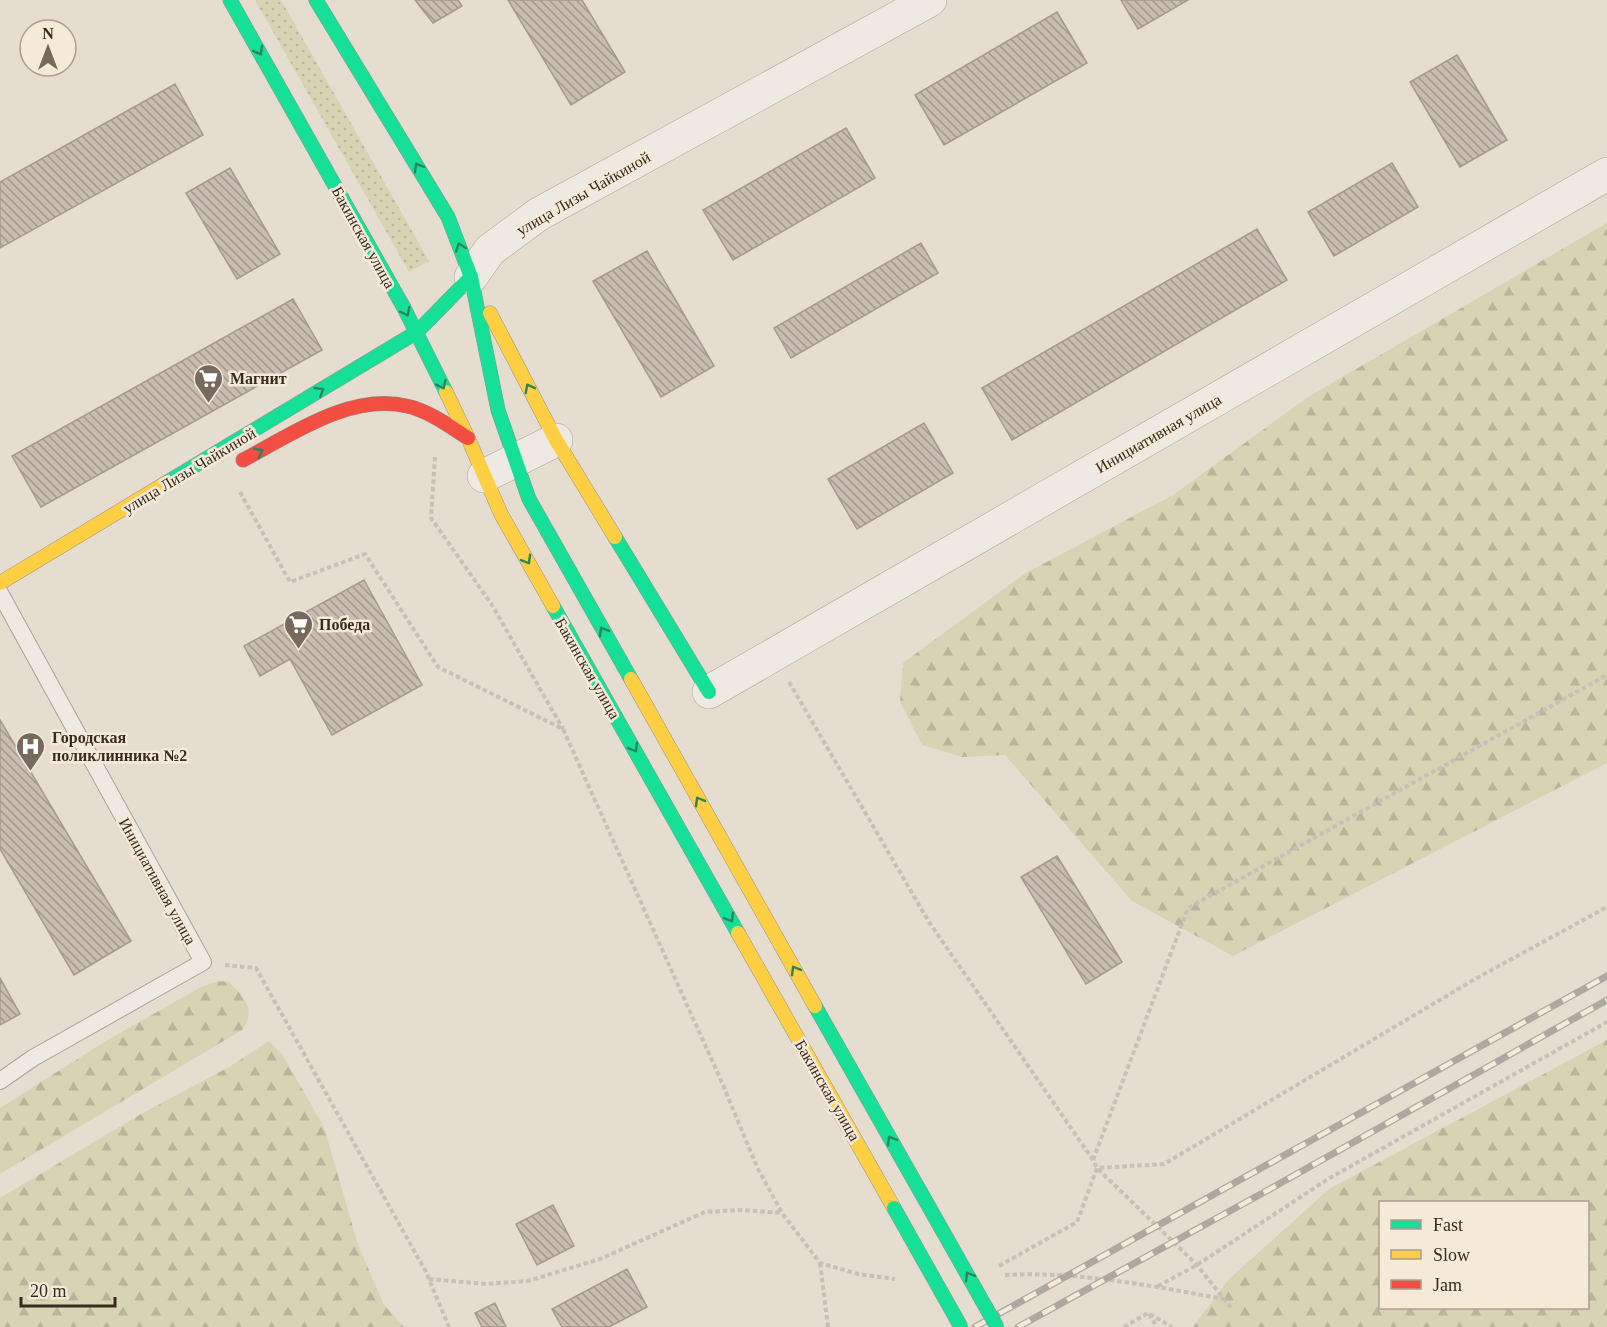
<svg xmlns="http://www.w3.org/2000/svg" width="1607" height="1327" font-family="'Times New Roman',serif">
	<defs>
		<pattern id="grass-dots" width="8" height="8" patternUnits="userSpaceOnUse" patternTransform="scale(1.5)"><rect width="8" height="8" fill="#d6d4b3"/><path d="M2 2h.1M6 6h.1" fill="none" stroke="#b8b69a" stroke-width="1.8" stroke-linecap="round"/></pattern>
		<pattern id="forest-firs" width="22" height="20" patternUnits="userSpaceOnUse" patternTransform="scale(1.5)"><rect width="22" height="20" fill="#d6d4b3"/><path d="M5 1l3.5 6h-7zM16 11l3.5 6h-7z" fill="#b8b69a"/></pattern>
		<pattern id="building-back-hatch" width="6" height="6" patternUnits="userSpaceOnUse" patternTransform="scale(1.5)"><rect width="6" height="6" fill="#c9bcb1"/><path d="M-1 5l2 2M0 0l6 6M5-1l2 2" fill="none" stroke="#a49990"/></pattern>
	</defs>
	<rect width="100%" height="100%" fill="#e5ddd0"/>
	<!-- grass -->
	<path fill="url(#grass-dots)" d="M255 0H281L429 261 409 272Z"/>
	<!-- forest -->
	<g fill="url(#forest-firs)" fill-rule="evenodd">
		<path d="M1607 223V763L1233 956 1132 901 1005 755 962 757 922 745 900 702 903 663 1024 574 1173 495 1308 397Z"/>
		<path d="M218 981 229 982C244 997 257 1010 242 1030L0 1174V1108L106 1041 201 987Z"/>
		<path d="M1607 1040V1327H1193L1228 1280 1329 1189ZM1588 1202V1308H1380V1202Z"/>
		<path d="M269 1041 282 1054 324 1127 358 1245 384 1305 404 1327H0V1198L141 1114 229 1067Z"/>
	</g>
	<!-- building -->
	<g fill="url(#building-back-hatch)" stroke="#a6998f" stroke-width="1.5">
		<path d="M415 0H458L462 6 433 23Z"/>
		<path d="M508 0H582L625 72 571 105Z"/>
		<path d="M1121 0H1188L1138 29Z"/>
		<path d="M1057 12 1087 63 944 145 915 95Z"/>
		<path d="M1457 55 1507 140 1460 167 1410 82Z"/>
		<path d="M175 84 203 135 0 248V182Z"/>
		<path d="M846 128 875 178 733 260 703 210Z"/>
		<path d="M1392 163 1418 207 1334 256 1308 212Z"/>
		<path d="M230 168 280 254 237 279 186 193Z"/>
		<path d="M1257 229 1287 280 1012 440 982 388Z"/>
		<path d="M921 243 938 273 791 358 774 328Z"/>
		<path d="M647 251 714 366 661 397 593 281Z"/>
		<path d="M293 299 322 350 41 507 12 456Z"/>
		<path d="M924 423 953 473 857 529 828 479Z"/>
		<path d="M364 580 422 685 332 735 290 659 260 676 244 646Z"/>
		<path d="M0 720 131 941 74 975 0 849Z"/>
		<path d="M1057 856 1122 962 1086 984 1021 877Z"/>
		<path d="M0 978 20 1014 0 1025Z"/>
		<path d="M553 1205 574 1246 537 1265 516 1224Z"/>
		<path d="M627 1269 647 1307 609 1327H562L552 1309Z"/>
		<path d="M495 1303 506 1327H482L475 1313Z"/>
	</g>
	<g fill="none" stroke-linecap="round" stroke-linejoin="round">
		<defs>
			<path id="lane" d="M0 593 203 962 33 1058 0 1081"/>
			<g id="street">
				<path d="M471 277 490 250 539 214 930 0"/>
				<path d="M484 476 556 440"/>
				<path d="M709 692 1607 174"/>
			</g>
			<g id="fast">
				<path d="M230 0 404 308 446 392"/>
				<path d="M316 0 448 217 471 277 498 410 529 499 631 679"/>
				<path d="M166 483 417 332 471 277"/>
				<path d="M615 537 709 692"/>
				<path d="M553 606 738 933"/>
				<path d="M815 1006 920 1191"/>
			</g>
			<g id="slow">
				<path d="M490 313 556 440 615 537"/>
				<path d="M446 392 468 438 501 514 553 606"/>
				<path d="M0 583 166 483"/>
				<path d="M631 679 815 1006"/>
				<path d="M738 933 894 1208"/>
			</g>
			<path id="jam" d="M243 460C291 435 349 393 407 406 429 411 449 426 468 438"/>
		</defs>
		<!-- lane casing -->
		<use href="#lane" stroke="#aba399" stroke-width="18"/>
		<!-- street casing -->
		<use href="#street" stroke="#aba399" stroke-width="34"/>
		<!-- fast casing -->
		<use href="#fast" stroke="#9a9289" stroke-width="15"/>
		<!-- slow casing -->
		<use href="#slow" stroke="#9a9289" stroke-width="15"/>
		<!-- jam casing -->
		<use href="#jam" stroke="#9a9289" stroke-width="15"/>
		<!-- path -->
		<g stroke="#c6c0b9" stroke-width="4" stroke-dasharray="4.5 3" stroke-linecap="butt">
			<path d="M435 457 431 518 492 605 563 729"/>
			<path d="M240 492 290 582 365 554 438 667 563 729 723 1085 757 1167 782 1213 820 1263 858 1274 895 1279"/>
			<path d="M789 682 929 922 1093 1160 1097 1168 1197 1265 1232 1309"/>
			<path d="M225 965 256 968 426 1272 449 1327"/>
			<path d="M1093 1160 1188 908 1607 675"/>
			<path d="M820 1263 828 1327"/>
			<path d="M999 1266 1077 1222 1097 1168 1164 1164 1475 979 1607 907"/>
			<path d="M1005 1275C1078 1271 1152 1286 1224 1299"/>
			<path d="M429 1279 486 1284 528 1281 600 1259 705 1212 741 1210 782 1213"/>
			<path d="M1158 1286 1197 1265 1328 1179 1607 1022"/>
			<path d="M1149 1314 1157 1327"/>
			<path d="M1124 1327 1148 1313 1172 1327"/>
		</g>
		<!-- lane -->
		<use href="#lane" stroke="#eee9e2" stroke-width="16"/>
		<!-- street -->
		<use href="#street" stroke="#eee9e2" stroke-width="33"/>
		<!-- fast -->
		<use href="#fast" stroke="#16e098" stroke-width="14"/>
		<!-- slow -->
		<use href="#slow" stroke="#ffcf43" stroke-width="14"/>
		<!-- jam -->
		<use href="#jam" stroke="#f24e42" stroke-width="14"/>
		<defs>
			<g id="rail">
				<path d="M975 1327 1607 976"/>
				<path d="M1018 1327 1270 1189 1607 1000"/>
			</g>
		</defs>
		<!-- rail casing -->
		<use href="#rail" stroke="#ada8a2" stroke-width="7"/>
		<!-- rail -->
		<use href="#rail" stroke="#f5ead8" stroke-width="4.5" stroke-dasharray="14" stroke-linecap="butt"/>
		<defs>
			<g id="fast-bridge">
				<path d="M920 1191 997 1327"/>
				<path d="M894 1208 961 1327"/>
			</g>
		</defs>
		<!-- fast-bridge casing -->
		<use href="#fast-bridge" stroke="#9a9289" stroke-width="15" stroke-linecap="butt"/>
		<!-- fast-bridge -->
		<use href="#fast-bridge" stroke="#16e098" stroke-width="14"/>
	</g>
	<!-- one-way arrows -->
	<defs><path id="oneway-chevron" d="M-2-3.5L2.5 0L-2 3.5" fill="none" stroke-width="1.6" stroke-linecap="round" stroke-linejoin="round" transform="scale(1.5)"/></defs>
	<g stroke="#28865c">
		<use href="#oneway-chevron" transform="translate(259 51) rotate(61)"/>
		<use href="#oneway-chevron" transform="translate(418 167) rotate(-121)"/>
		<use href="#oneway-chevron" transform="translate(460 247) rotate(-110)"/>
		<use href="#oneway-chevron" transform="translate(406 312) rotate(63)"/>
		<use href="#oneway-chevron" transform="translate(442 385) rotate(64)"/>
		<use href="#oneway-chevron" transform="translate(529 388) rotate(-118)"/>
		<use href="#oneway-chevron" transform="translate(320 391) rotate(-31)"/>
		<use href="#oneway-chevron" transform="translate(259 452) rotate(-27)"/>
		<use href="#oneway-chevron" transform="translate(527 560) rotate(60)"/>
		<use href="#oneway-chevron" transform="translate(603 631) rotate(-120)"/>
		<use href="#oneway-chevron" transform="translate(634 748) rotate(60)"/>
		<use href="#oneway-chevron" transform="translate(699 801) rotate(-120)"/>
		<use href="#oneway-chevron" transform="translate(730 918) rotate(60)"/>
		<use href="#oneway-chevron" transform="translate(795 970) rotate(-120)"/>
		<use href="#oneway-chevron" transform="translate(891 1140) rotate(-120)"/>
		<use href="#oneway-chevron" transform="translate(969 1276) rotate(-120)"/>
	</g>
	<!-- icons -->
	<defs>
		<symbol id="supermarket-pin" viewBox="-11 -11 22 30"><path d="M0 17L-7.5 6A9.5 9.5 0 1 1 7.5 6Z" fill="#76695e" stroke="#f5ead8"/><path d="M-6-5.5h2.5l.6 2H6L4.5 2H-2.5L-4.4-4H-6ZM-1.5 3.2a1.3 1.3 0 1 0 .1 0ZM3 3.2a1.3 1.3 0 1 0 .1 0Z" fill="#fff"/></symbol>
		<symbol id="hospital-pin" viewBox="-11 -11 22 30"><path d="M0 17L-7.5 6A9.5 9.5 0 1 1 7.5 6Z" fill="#76695e" stroke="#f5ead8"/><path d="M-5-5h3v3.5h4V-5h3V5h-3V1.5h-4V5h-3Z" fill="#fff"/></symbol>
	</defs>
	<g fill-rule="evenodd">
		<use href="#supermarket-pin" x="192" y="362" width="33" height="45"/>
		<use href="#supermarket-pin" x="282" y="608" width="33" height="45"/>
		<use href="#hospital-pin" x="14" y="730" width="33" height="45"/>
	</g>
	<g text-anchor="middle" stroke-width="5" stroke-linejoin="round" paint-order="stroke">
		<!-- street labels -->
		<g font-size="16" fill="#3a2b21" stroke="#f5ead8">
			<text transform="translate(583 193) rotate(-30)" y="6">улица Лизы Чайкиной</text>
			<text transform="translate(364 237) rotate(61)" y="6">Бакинская улица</text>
			<text transform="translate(1158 433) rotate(-30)" y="6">Инициативная улица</text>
			<text transform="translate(189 470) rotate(-31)" y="6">улица Лизы Чайкиной</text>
			<text transform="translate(588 668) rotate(60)" y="6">Бакинская улица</text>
			<text transform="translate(158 881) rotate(61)" y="6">Инициативная улица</text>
			<text transform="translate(828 1090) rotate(60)" y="6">Бакинская улица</text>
		</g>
		<!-- poi labels -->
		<g font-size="16" font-weight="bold" fill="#3a2b21" stroke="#f5ead8" text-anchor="start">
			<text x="230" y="384">Магнит</text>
			<text x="319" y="630">Победа</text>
			<text x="52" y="743">Городская<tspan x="52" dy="18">поликлинника №2</tspan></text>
		</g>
	</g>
	<!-- legend -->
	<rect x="1379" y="1201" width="210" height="108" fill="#f5ead8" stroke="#aa9e8f" stroke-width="1.5"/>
	<rect x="1391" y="1220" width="30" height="9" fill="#16e098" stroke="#aa9e8f" stroke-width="1.5"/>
	<text x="1433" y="1231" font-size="18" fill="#3a2b21">Fast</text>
	<rect x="1391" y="1250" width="30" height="9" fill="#ffcf43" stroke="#aa9e8f" stroke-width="1.5"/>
	<text x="1433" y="1261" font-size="18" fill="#3a2b21">Slow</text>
	<rect x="1391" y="1280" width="30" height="9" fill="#f24e42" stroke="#aa9e8f" stroke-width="1.5"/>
	<text x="1433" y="1291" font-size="18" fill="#3a2b21">Jam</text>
	<!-- north arrow -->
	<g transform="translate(48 48)"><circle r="28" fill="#f5ead8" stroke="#aa9e8f" stroke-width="1.5"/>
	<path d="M0-4.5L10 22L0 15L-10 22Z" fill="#76695e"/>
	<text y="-9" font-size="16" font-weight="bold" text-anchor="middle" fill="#3a2b21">N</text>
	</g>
	<!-- scale -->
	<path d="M21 1297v9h94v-9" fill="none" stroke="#3a2b21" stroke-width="3"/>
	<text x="30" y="1297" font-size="18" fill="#3a2b21" stroke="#f5ead8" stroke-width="4.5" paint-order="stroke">20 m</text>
</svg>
